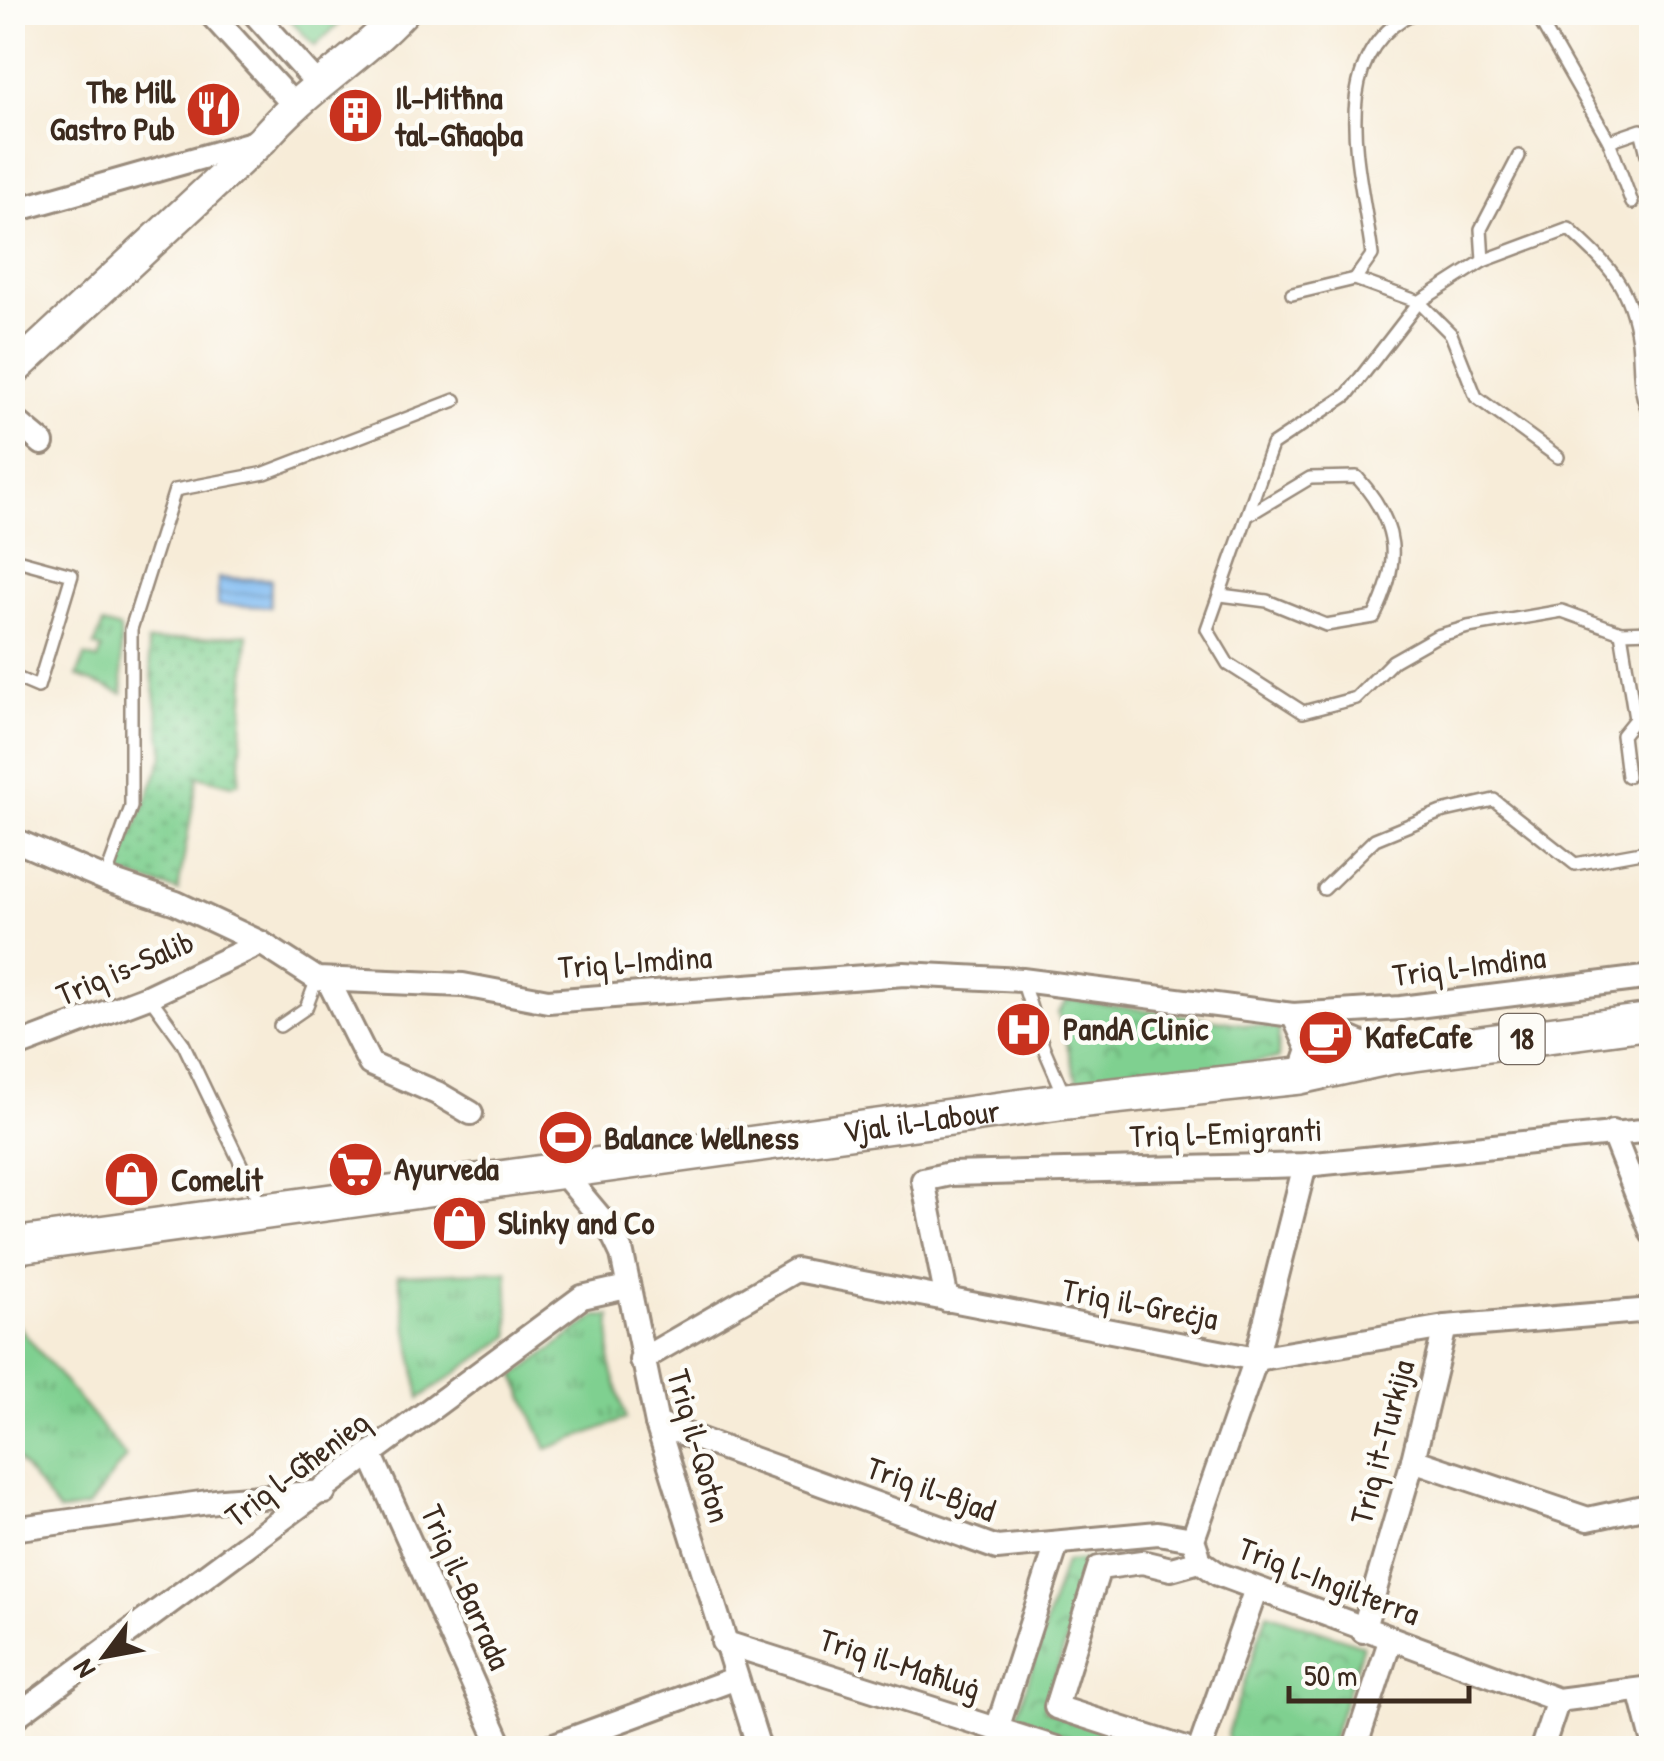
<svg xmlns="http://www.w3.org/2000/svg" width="1664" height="1761" font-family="'Patrick Hand',sans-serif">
	<defs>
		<pattern id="grass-tufts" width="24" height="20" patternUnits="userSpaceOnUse" patternTransform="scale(2.5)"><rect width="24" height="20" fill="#7fd090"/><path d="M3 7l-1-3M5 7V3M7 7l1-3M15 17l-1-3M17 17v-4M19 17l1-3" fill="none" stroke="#69a975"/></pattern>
		<pattern id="park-crowns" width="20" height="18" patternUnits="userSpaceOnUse" patternTransform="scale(2.5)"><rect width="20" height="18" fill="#7fd090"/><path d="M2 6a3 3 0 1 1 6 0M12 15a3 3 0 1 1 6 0" fill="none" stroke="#69a975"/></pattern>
		<pattern id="garden-dots" width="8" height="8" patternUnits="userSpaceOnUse" patternTransform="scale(2.5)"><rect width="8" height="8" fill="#7fd090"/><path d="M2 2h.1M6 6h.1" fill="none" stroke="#69a975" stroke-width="1.8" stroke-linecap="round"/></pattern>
		<pattern id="water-rules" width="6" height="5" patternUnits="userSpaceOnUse" patternTransform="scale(2.5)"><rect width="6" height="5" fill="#80bbf2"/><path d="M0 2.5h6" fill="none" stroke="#6a98c3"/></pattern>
	</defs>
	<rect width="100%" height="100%" fill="#fdfcf7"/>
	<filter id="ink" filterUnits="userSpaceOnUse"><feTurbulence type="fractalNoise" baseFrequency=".01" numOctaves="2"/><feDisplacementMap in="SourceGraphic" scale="20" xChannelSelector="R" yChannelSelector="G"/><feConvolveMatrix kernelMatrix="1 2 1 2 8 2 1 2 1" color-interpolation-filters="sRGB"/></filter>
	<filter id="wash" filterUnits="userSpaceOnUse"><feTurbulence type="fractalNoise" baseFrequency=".0048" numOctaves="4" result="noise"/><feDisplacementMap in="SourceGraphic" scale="40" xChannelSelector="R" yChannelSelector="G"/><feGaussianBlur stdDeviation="2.25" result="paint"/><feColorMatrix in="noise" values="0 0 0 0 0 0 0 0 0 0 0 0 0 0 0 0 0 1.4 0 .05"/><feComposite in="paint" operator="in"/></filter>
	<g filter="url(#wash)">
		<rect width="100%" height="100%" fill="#f7ecd8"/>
		<!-- grass -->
		<g fill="url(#grass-tufts)" stroke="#5d7d57" stroke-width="2.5">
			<path d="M283 13H351L315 46Z"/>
			<path d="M103 624 120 629 123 694 77 676 85 656 98 660 102 649 94 646Z"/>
			<path d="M507 1271 510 1336 420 1398 398 1275Z"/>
			<path d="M597 1316H611L610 1363 626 1419 547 1449 515 1376Z"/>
			<path d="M12 1318 126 1457 88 1507 59 1512 13 1453Z"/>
		</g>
		<!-- park -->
		<g fill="url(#park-crowns)" stroke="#5d7d57" stroke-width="2.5">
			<path d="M1068 999 1279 1029 1278 1059 1078 1084 1058 1013Z"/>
			<path d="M1094 1559 1044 1709 1156 1748H1104L1016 1719 1065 1562Z"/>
			<path d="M1267 1613 1363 1645 1329 1748H1230L1227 1735Z"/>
		</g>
		<!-- garden -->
		<path fill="url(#garden-dots)" stroke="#5d7d57" stroke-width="2.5" d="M248 634 239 782 232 785 198 776 178 891 118 873 164 754 147 642Z"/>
		<!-- water -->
		<path fill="url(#water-rules)" stroke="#5e7288" stroke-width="2.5" d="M218 578 271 579 270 607 218 605Z"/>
	</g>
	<g filter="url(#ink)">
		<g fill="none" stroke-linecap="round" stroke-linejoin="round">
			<defs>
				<g id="lane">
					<path d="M1535 12 1609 141 1632 203"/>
					<path d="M1609 141 1641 130 1652 174"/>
					<path d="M1483 261 1481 229 1519 156"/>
					<path d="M1355 279 1372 255C1362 173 1322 57 1415 12"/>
					<path d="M1292 294 1355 279 1419 302 1451 334 1476 397 1558 457"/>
					<path d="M1652 418C1637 393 1641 369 1638 341 1630 284 1609 266 1569 229L1483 261 1419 302 1347 395 1272 445 1207 629 1228 664 1303 712 1356 698 1393 661 1437 636 1468 627 1562 611 1621 632 1652 631"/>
					<path d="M12 580 17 560 72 575 38 687 12 676"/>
					<path d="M1221 595 1267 601 1326 625 1374 617C1402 561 1399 524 1357 477L1310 478 1250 514"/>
					<path d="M1621 632 1635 719 1622 735 1627 776"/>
					<path d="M105 879 131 807V629L175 490 265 473 455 400"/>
					<path d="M1324 889 1375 839 1441 812 1494 800 1575 864 1652 850"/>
					<path d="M1022 980 1043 1046 1065 1097"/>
					<path d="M149 996 183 1043 261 1206"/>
					<path d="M280 1026 306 1008 317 979"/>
				</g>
				<g id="street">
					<path d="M209 12 293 104"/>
					<path d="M253 12 317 83"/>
					<path d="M12 211 259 141"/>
					<path d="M12 418 42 443"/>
					<path d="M12 839 105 879 176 903 261 943 317 979 463 985 548 1001 904 974 1022 980 1293 1015 1401 1008 1652 977"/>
					<path d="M328 980 370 1064 437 1093 471 1113"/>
					<path d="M1293 1015 1309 1050 1300 1076"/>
					<path d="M1301 1018 1391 1056"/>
					<path d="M12 1048 149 996 261 943"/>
					<path d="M1612 1132 1652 1233"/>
					<path d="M563 1173 610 1229 622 1254 657 1424 759 1748"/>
					<path d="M947 1300 923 1180 950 1174 1305 1165 1652 1130"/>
					<path d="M641 1360 796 1270 1256 1359 1445 1327 1652 1310"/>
					<path d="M657 1424 997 1548 1158 1533 1193 1539"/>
					<path d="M370 1453 502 1748"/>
					<path d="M1413 1460 1588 1519 1652 1505"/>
					<path d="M12 1529 223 1500 324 1492"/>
					<path d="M1198 1554 1193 1539 1256 1359 1305 1165"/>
					<path d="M1200 1561 1218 1574 1558 1700 1652 1688"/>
					<path d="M1363 1631 1413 1460 1445 1327"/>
					<path d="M723 1642 1056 1748"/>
					<path d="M1640 1690 1652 1736"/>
					<path d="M12 1719 582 1297 627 1287"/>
					<path d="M997 1729 1057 1544"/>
					<path d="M546 1748 734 1679"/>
					<path d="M1183 1748 1056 1707 1099 1568 1142 1562 1171 1569 1200 1561"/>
					<path d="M1200 1748 1256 1589"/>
					<path d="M1355 1748 1390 1641"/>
					<path d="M1542 1748 1558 1700"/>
				</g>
				<path id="secondary" d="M12 372 262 140C305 89 358 60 403 12"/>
				<g id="primary">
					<path id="s1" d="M12 1246 1067 1101 1300 1076 1392 1056 1652 1021"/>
				</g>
			</defs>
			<!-- lane casing -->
			<use href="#lane" stroke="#998b7b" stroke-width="16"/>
			<!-- street casing -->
			<use href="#street" stroke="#998b7b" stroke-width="28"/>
			<!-- secondary casing -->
			<use href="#secondary" stroke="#998b7b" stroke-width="35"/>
			<!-- primary casing -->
			<use href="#primary" stroke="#998b7b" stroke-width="40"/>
			<!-- lane -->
			<use href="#lane" stroke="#fff" stroke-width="11"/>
			<!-- street -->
			<use href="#street" stroke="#fff" stroke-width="22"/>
			<!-- secondary -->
			<use href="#secondary" stroke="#fff" stroke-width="30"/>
			<!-- primary -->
			<use href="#primary" stroke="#fff" stroke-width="35"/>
		</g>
	</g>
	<!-- icons -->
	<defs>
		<symbol id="restaurant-disc" viewBox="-11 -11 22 22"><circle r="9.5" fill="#c8321e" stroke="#fdfcf7"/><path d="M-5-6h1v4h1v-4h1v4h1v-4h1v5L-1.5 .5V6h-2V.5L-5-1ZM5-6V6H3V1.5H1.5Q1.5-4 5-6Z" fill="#fff"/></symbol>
		<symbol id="building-disc" viewBox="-11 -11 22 22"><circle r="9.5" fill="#c8321e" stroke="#fdfcf7"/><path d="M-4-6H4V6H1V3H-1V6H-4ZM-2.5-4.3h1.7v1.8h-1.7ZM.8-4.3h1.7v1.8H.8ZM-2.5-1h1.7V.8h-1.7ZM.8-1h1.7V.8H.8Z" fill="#fff"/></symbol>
		<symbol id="hospital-disc" viewBox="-11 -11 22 22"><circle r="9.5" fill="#c8321e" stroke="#fdfcf7"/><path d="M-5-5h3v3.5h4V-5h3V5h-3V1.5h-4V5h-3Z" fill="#fff"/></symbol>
		<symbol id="cafe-disc" viewBox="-11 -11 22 22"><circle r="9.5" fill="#c8321e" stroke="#fdfcf7"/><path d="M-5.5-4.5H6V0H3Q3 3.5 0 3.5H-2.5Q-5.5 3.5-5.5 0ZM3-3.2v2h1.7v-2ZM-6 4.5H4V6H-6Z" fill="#fff"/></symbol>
		<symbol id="stadium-disc" viewBox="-11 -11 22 22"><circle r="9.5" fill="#c8321e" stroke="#fdfcf7"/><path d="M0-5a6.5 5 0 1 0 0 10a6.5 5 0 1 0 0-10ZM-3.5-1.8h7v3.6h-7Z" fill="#fff"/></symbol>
		<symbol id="supermarket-disc" viewBox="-11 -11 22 22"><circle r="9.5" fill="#c8321e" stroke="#fdfcf7"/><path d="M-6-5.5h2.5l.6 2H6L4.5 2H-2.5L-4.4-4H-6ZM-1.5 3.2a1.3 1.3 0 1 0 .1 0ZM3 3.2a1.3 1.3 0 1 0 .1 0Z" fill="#fff"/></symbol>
		<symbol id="shop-disc" viewBox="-11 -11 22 22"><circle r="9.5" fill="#c8321e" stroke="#fdfcf7"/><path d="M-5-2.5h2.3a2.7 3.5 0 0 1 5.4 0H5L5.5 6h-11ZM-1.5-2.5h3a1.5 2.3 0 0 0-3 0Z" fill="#fff"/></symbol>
	</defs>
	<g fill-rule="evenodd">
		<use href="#restaurant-disc" x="182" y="78" width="63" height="63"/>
		<use href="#building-disc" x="324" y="84" width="63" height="63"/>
		<use href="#hospital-disc" x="992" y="998" width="63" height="63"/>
		<use href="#cafe-disc" x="1294" y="1006" width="63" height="63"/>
		<use href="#stadium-disc" x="534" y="1106" width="63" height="63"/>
		<use href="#supermarket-disc" x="324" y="1138" width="63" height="63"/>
		<use href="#shop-disc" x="100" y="1148" width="63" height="63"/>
		<use href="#shop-disc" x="428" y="1192" width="63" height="63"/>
	</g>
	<g text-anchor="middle" stroke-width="9" stroke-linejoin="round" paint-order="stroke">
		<!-- shield labels -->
		<rect fill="#fdfcf7" stroke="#75695f" stroke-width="2.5" x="1499.5" y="1014" width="45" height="50" rx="8"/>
		<g font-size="30" font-weight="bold" fill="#3b2a1e">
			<text x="1522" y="1049">18</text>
		</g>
		<!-- poi labels -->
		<g font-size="32" font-weight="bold" fill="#3b2a1e" stroke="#fdfcf7" text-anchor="start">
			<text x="175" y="103" text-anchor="end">The Mill<tspan x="175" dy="37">Gastro Pub</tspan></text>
			<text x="395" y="109">Il-Mitħna<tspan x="395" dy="37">tal-Għaqba</tspan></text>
			<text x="1063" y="1040">PandA Clinic</text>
			<text x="1365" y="1048">KafeCafe</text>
			<text x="604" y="1149">Balance Wellness</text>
			<text x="394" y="1180">Ayurveda</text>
			<text x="171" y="1191">Comelit</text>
			<text x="498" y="1234">Slinky and Co</text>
		</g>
		<!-- street labels -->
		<g font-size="32" fill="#3b2a1e" stroke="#fdfcf7">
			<text transform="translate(635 962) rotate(-4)" y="11">Triq l-Imdina</text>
			<text transform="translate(1469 966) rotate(-7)" y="11">Triq l-Imdina</text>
			<text transform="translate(125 968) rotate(-23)" y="11">Triq is-Salib</text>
			<text dy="11" stroke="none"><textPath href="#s1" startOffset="918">Vjal il-Labour</textPath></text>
			<text transform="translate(1226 1133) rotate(-2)" y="11">Triq l-Emigranti</text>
			<text transform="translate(1140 1304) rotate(11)" y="11">Triq il-Greċja</text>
			<text transform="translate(1382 1442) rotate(-75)" y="11">Triq it-Turkija</text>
			<text transform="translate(699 1446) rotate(74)" y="11">Triq il-Qoton</text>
			<text transform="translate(297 1469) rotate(-37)" y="11">Triq l-Għenieq</text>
			<text transform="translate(931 1489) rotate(20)" y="11">Triq il-Bjad</text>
			<text transform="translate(1329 1581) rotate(21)" y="11">Triq l-Ingilterra</text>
			<text transform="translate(466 1587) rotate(66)" y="11">Triq il-Barrada</text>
			<text transform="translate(900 1664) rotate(18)" y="11">Triq il-Maħluġ</text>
		</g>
	</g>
	<!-- margin -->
	<rect width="1664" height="1761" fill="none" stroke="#fdfcf7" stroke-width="50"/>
	<!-- north arrow -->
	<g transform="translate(105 1656) rotate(238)" stroke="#fdfcf7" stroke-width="8" paint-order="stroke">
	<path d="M0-8L18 38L0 25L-18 38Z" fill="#3b2a1e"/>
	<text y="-15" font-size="28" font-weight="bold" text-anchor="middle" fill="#3b2a1e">N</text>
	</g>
	<!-- scale -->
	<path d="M1289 1686v15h180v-15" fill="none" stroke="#3b2a1e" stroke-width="5"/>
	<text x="1304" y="1686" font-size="30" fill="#3b2a1e" stroke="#fdfcf7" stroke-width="8" paint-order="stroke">50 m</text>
</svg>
